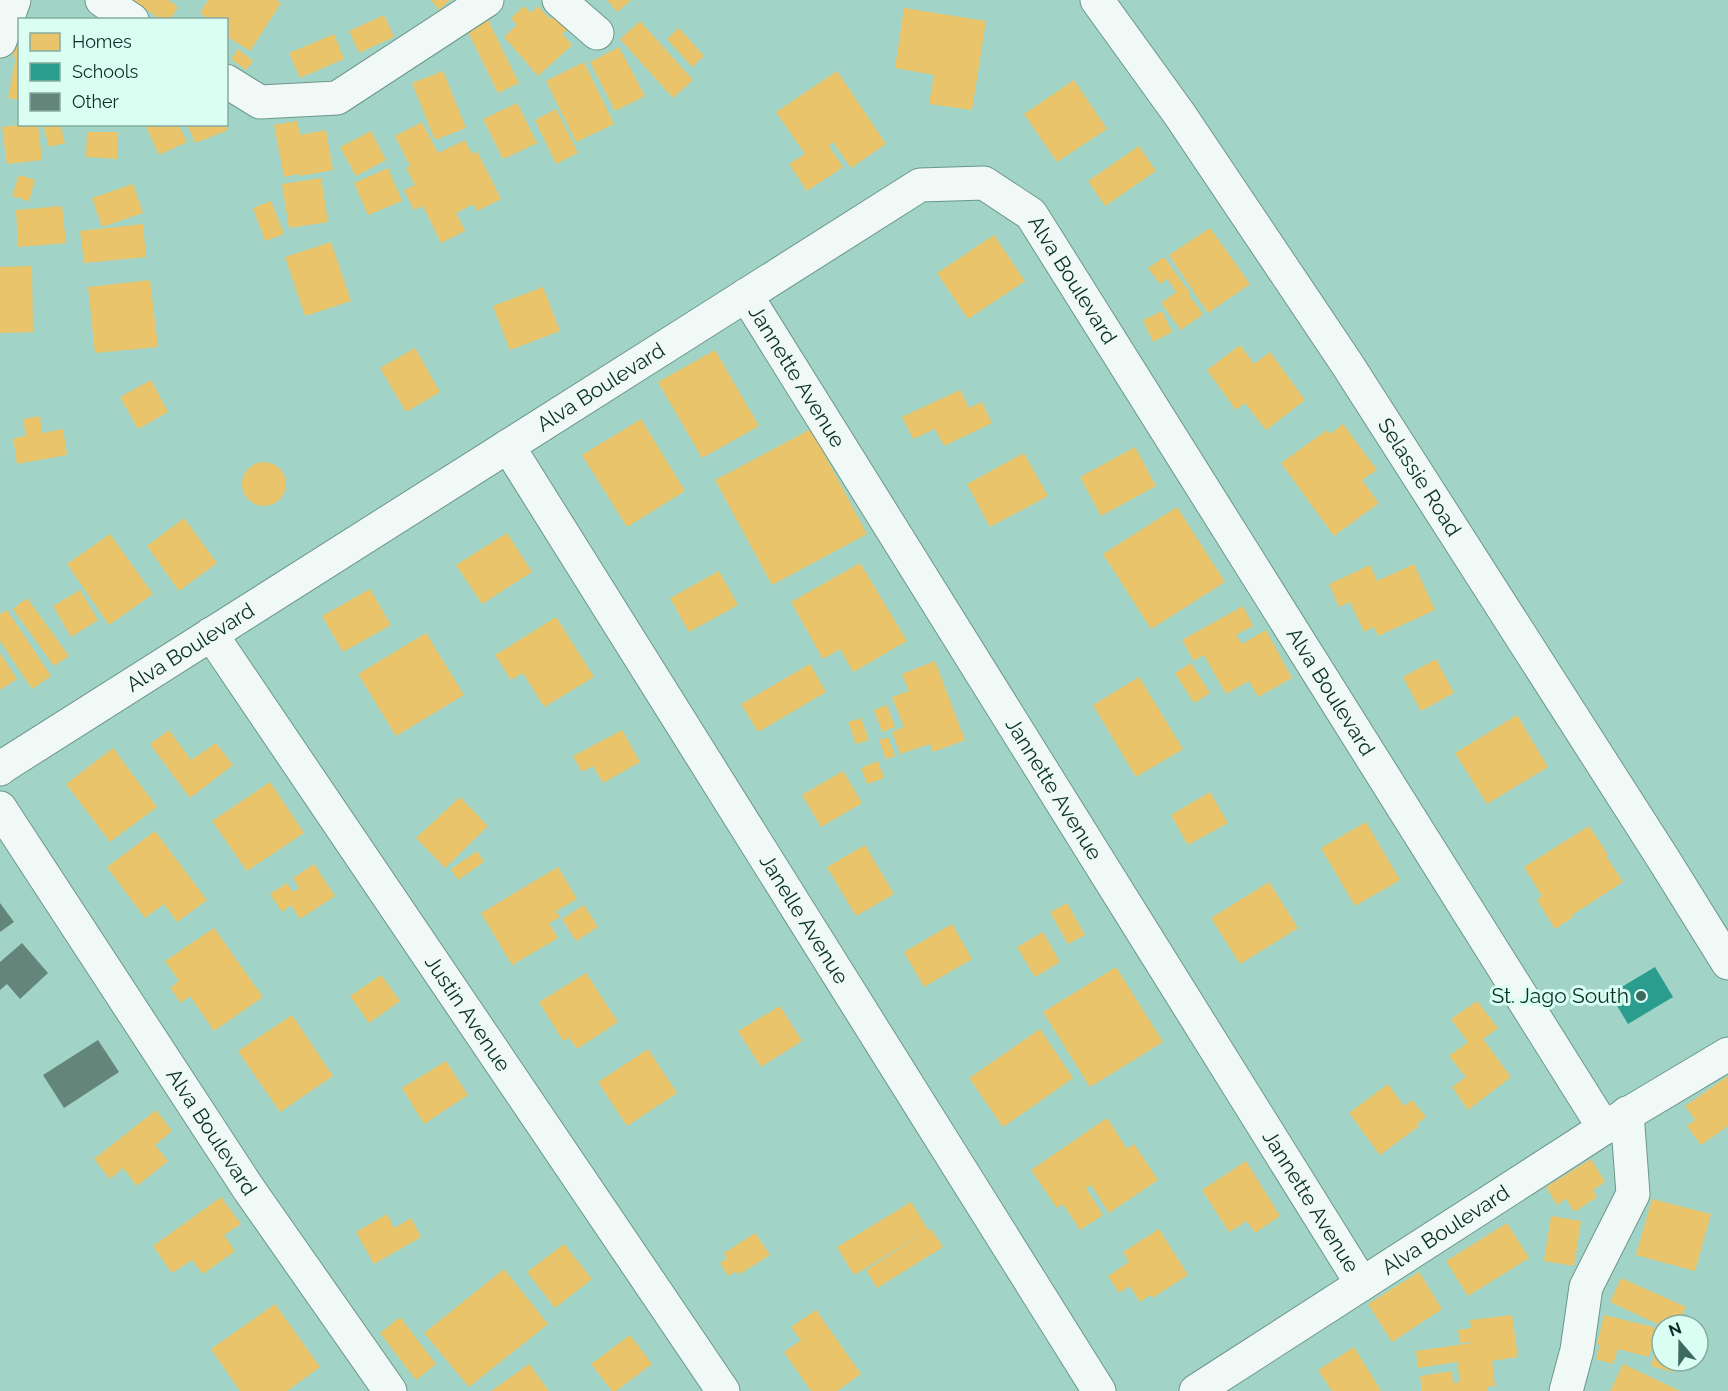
<svg xmlns="http://www.w3.org/2000/svg" width="1728" height="1391" font-family="Raleway,sans-serif">
	<rect width="100%" height="100%" fill="#a1d4c6"/>
	<!-- homes -->
	<g fill="#e9c46a">
		<path d="M133 0H168L178 7 170 20H161Z"/>
		<path d="M208 0H276L281 3 250 51 226 36V20H210L200 13Z"/>
		<path d="M431 0H450L439 10Z"/>
		<path d="M607 0H631L617 12Z"/>
		<path d="M524 6 531 13 538 6 550 19 557 13 570 28 562 34 572 45 538 76 504 37 517 25 511 18Z"/>
		<path d="M904 8 986 21 972 110 929 104 934 75 895 68Z"/>
		<path d="M384 15 394 37 359 53 349 31Z"/>
		<path d="M487 18 519 83 498 93 466 28Z"/>
		<path d="M640 21 693 80 673 98 620 39Z"/>
		<path d="M679 28 704 56 692 67 667 39Z"/>
		<path d="M334 34 344 59 300 78 289 53Z"/>
		<path d="M17 36 20 37V100L8 98 16 57H13Z"/>
		<path d="M619 47 645 96 615 111 590 62Z"/>
		<path d="M238 49 253 61 246 70 231 59Z"/>
		<path d="M584 62 614 124 576 142 546 81Z"/>
		<path d="M443 71 466 128 435 140 412 83Z"/>
		<path d="M837 71 886 144 851 168 833 142 829 146 843 167 807 191 789 164 805 154 776 112Z"/>
		<path d="M1074 80 1107 129 1057 162 1024 114Z"/>
		<path d="M517 103 537 143 503 159 483 119Z"/>
		<path d="M556 109 578 153 556 164 535 120Z"/>
		<path d="M297 121 300 135 326 130 333 170 300 176 299 174 284 177 274 125Z"/>
		<path d="M422 122 438 153 465 140 472 154 477 151 501 199 477 211 473 204 456 213 465 231 441 243 423 206 414 210 404 190 415 185 406 168 410 166 395 136Z"/>
		<path d="M28 124H38L42 160 7 164 2 127Z"/>
		<path d="M43 124H60L65 143 49 147Z"/>
		<path d="M145 124H178L187 142 159 155Z"/>
		<path d="M187 124H225L228 130 195 143Z"/>
		<path d="M371 131 386 160 356 176 340 147Z"/>
		<path d="M87 132H118L117 159 86 157Z"/>
		<path d="M1139 146 1156 171 1105 206 1088 181Z"/>
		<path d="M388 168 402 201 368 215 354 183Z"/>
		<path d="M19 175 35 180 29 201 12 196Z"/>
		<path d="M321 178 328 222 289 228 282 184Z"/>
		<path d="M133 184 143 213 102 227 92 198Z"/>
		<path d="M271 201 284 234 265 241 253 208Z"/>
		<path d="M62 206 66 243 18 247 16 210Z"/>
		<path d="M143 224 146 257 84 263 80 231Z"/>
		<path d="M1210 228 1250 284 1208 313 1169 255Z"/>
		<path d="M994 235 1025 281 968 319 937 273Z"/>
		<path d="M331 242 351 301 305 316 285 257Z"/>
		<path d="M1164 257 1191 294 1189 295 1203 314 1181 330 1161 303 1176 292 1167 279 1160 284 1148 268Z"/>
		<path d="M32 266 33 332 0 333V267Z"/>
		<path d="M150 280 158 347 95 353 88 287Z"/>
		<path d="M543 287 560 331 510 350 493 306Z"/>
		<path d="M1162 311 1172 332 1153 342 1143 320Z"/>
		<path d="M1240 345 1254 364 1270 352 1305 400 1266 430 1245 403 1236 410 1207 370Z"/>
		<path d="M415 348 440 392 406 412 380 368Z"/>
		<path d="M715 350 759 426 702 458 658 382Z"/>
		<path d="M151 380 168 412 138 429 120 397Z"/>
		<path d="M960 390 969 408 982 402 992 423 944 446 935 429 913 439 902 417Z"/>
		<path d="M40 416 42 433 63 429 67 455 17 464 13 438 26 436 23 419Z"/>
		<path d="M641 419 685 491 627 527 582 455Z"/>
		<path d="M1343 424 1377 470 1362 480 1379 503 1334 536 1281 463 1327 430 1330 434Z"/>
		<path d="M811 429 867 534 772 585 715 480Z"/>
		<path d="M1135 447 1156 486 1101 516 1080 477Z"/>
		<path d="M1024 453 1048 496 990 527 967 484Z"/>
		<circle cx="264" cy="484" r="22"/>
		<path d="M1177 507 1225 582 1151 629 1103 554Z"/>
		<path d="M184 518 217 563 179 591 147 546Z"/>
		<path d="M507 533 532 572 482 604 456 565Z"/>
		<path d="M110 534 153 594 109 625 67 564Z"/>
		<path d="M860 563 907 641 853 672 840 649 823 659 791 602Z"/>
		<path d="M1414 564 1435 610 1378 636 1374 627 1364 632 1350 602 1339 607 1329 584 1370 565 1377 581Z"/>
		<path d="M719 571 738 605 689 632 670 598Z"/>
		<path d="M370 589 391 625 343 652 322 616Z"/>
		<path d="M80 590 98 620 71 637 53 606Z"/>
		<path d="M27 598 69 656 54 666 13 609Z"/>
		<path d="M1243 606 1253 626 1236 635 1242 644 1266 630 1292 678 1258 697 1249 681 1226 694 1204 655 1194 661 1182 640Z"/>
		<path d="M7 610 51 676 32 689 0 641V614Z"/>
		<path d="M556 617 594 677 544 707 523 673 511 680 495 655Z"/>
		<path d="M426 633 464 695 396 736 358 674Z"/>
		<path d="M0 653 17 679 0 690Z"/>
		<path d="M1436 659 1454 693 1421 711 1403 677Z"/>
		<path d="M935 661 965 740 933 752 930 744 900 754 892 732 904 727 892 697 909 691 902 674Z"/>
		<path d="M1191 663 1210 693 1194 703 1175 673Z"/>
		<path d="M810 664 826 692 758 732 741 704Z"/>
		<path d="M1139 677 1183 749 1136 777 1093 705Z"/>
		<path d="M887 705 895 727 882 732 874 710Z"/>
		<path d="M1517 715 1548 767 1487 804 1455 753Z"/>
		<path d="M861 718 869 740 856 744 848 722Z"/>
		<path d="M169 730 191 760 216 743 233 765 190 798 150 744Z"/>
		<path d="M622 730 640 762 603 783 593 766 582 772 573 756Z"/>
		<path d="M888 737 895 756 886 759 879 740Z"/>
		<path d="M113 748 157 807 110 842 66 784Z"/>
		<path d="M878 761 884 778 867 784 861 768Z"/>
		<path d="M843 771 862 803 821 827 802 795Z"/>
		<path d="M270 782 304 833 247 871 212 821Z"/>
		<path d="M1210 792 1228 823 1188 845 1171 815Z"/>
		<path d="M460 797 488 826 445 868 416 838Z"/>
		<path d="M1366 822 1400 880 1355 906 1321 848Z"/>
		<path d="M1589 826 1608 855 1606 856 1623 882 1572 915 1573 917 1555 929 1537 900 1542 896 1524 867Z"/>
		<path d="M155 831 207 900 177 922 164 904 145 918 107 867Z"/>
		<path d="M865 845 894 894 856 916 827 867Z"/>
		<path d="M477 851 484 862 458 880 451 869Z"/>
		<path d="M314 864 335 896 300 919 291 905 282 912 270 894 287 883 293 892 299 888 293 878Z"/>
		<path d="M558 867 577 899 556 911 560 917 549 923 558 938 512 965 481 913Z"/>
		<path d="M1269 882 1298 928 1240 964 1211 918Z"/>
		<path d="M1067 903 1085 935 1068 944 1050 912Z"/>
		<path d="M584 905 598 927 576 941 562 919Z"/>
		<path d="M952 924 972 959 924 987 904 952Z"/>
		<path d="M214 928 263 997 214 1031 190 996 181 1003 170 988 179 981 165 961Z"/>
		<path d="M1043 932 1060 962 1035 977 1017 947Z"/>
		<path d="M1116 967 1163 1042 1090 1087 1043 1012Z"/>
		<path d="M586 973 618 1022 577 1049 569 1038 563 1041 539 1002Z"/>
		<path d="M381 975 400 1001 369 1023 350 996Z"/>
		<path d="M1477 1001 1498 1028 1483 1039 1511 1077 1468 1110 1452 1087 1466 1077 1449 1056 1468 1042 1451 1019Z"/>
		<path d="M780 1006 802 1041 761 1067 738 1031Z"/>
		<path d="M292 1015 333 1076 280 1112 238 1051Z"/>
		<path d="M1040 1029 1073 1078 1003 1127 969 1078Z"/>
		<path d="M648 1049 677 1093 627 1126 598 1082Z"/>
		<path d="M446 1061 468 1095 424 1124 402 1088Z"/>
		<path d="M1728 1076V1126L1701 1145 1687 1126 1695 1120 1685 1106Z"/>
		<path d="M1388 1084 1404 1106 1412 1100 1426 1117 1417 1124 1419 1126 1380 1155 1349 1113Z"/>
		<path d="M156 1110 172 1131 155 1145 168 1161 137 1186 123 1168 110 1179 94 1159Z"/>
		<path d="M1107 1118 1127 1149 1134 1144 1158 1180 1109 1213 1091 1185 1086 1188 1103 1215 1080 1230 1063 1204 1057 1208 1031 1170Z"/>
		<path d="M1591 1159 1605 1182 1593 1190 1597 1197 1574 1212 1566 1199 1557 1205 1546 1187Z"/>
		<path d="M1246 1161 1280 1216 1255 1233 1247 1221 1229 1232 1202 1190Z"/>
		<path d="M221 1197 241 1224 224 1235 235 1251 203 1274 192 1260 172 1273 153 1246Z"/>
		<path d="M1652 1199 1711 1214 1695 1271 1636 1255Z"/>
		<path d="M911 1202 928 1230 931 1229 943 1247 877 1288 866 1270 926 1231 854 1275 837 1247Z"/>
		<path d="M387 1214 394 1228 411 1218 421 1237 374 1264 356 1232Z"/>
		<path d="M1551 1216 1581 1221 1574 1266 1544 1261Z"/>
		<path d="M1507 1223 1529 1258 1468 1296 1446 1261Z"/>
		<path d="M1159 1229 1188 1275 1152 1298 1150 1295 1140 1302 1130 1286 1119 1293 1108 1276 1129 1262 1123 1252Z"/>
		<path d="M755 1233 770 1255 738 1275 736 1271 728 1276 720 1263 727 1258 724 1253Z"/>
		<path d="M564 1244 592 1279 555 1308 527 1272Z"/>
		<path d="M504 1269 548 1324 469 1387 424 1333Z"/>
		<path d="M1419 1272 1442 1309 1392 1342 1368 1304Z"/>
		<path d="M1621 1278 1686 1307 1677 1325 1662 1326 1610 1302Z"/>
		<path d="M275 1304 320 1367 287 1391H240L211 1349Z"/>
		<path d="M816 1310 861 1374 837 1391H811L784 1352 801 1340 791 1327Z"/>
		<path d="M1512 1315 1518 1357 1492 1361 1495 1386 1487 1387 1488 1391H1422L1420 1376 1452 1371 1453 1383 1460 1382 1457 1362 1418 1368 1416 1351 1471 1343V1342L1460 1343 1458 1330 1471 1328 1470 1320Z"/>
		<path d="M1604 1315 1657 1328 1649 1357 1618 1349 1613 1364 1596 1359 1600 1345 1597 1344Z"/>
		<path d="M400 1317 436 1364 416 1380 380 1333Z"/>
		<path d="M630 1335 652 1364 616 1391H612L591 1364Z"/>
		<path d="M1659 1336 1662 1337V1361H1676L1673 1372 1651 1366Z"/>
		<path d="M1354 1347 1381 1391H1332L1318 1370Z"/>
		<path d="M529 1364 549 1391H491Z"/>
		<path d="M1623 1364 1680 1391H1610Z"/>
	</g>
	<!-- schools -->
	<path fill="#2a9d8f" d="M1655 967 1673 997 1628 1024 1610 994Z"/>
	<!-- building -->
	<g fill="#64857a">
		<path d="M0 903 14 922 0 932Z"/>
		<path d="M22 943 48 973 20 999 7 984 0 990V962Z"/>
		<path d="M98 1040 119 1072 64 1108 43 1075Z"/>
	</g>
	<g fill="none" stroke-linecap="round" stroke-linejoin="round">
		<defs>
			<g id="minor">
				<path d="M102 0 132 20"/>
				<path d="M559 0 597 33"/>
				<path id="s1" d="M1097 0 1180 115 1347 364 1664 860 1728 963"/>
				<path d="M0 41 14 0"/>
				<path d="M226 81 260 102 337 98 487 0"/>
				<path id="s2" d="M746 295 1362 1284"/>
				<path id="s3" d="M508 446 1099 1391"/>
				<path id="s4" d="M211 634 723 1391"/>
				<path id="s5" d="M0 769 2 767 920 185 984 183 1031 214 1604 1128"/>
				<path id="s6" d="M0 808 248 1188 390 1391"/>
				<path id="s7" d="M1196 1391 1604 1128 1728 1054"/>
				<path d="M1566 1391 1577 1350 1586 1287 1633 1194 1627 1113"/>
			</g>
		</defs>
		<!-- minor casing -->
		<use href="#minor" stroke="#6c968c" stroke-width="35"/>
		<!-- minor -->
		<use href="#minor" stroke="#f1f9f6" stroke-width="33"/>
	</g>
	<!-- markers -->
	<circle fill="#3d6a5f" stroke="#dbfef3" stroke-width="2" cx="1641" cy="996" r="6"/>
	<g text-anchor="middle" stroke-width="6" stroke-linejoin="round" paint-order="stroke">
		<!-- street labels -->
		<g font-size="21" fill="#073128" stroke="#dbfef3">
			<text dy="7" stroke="none"><textPath href="#s5" startOffset="1288">Alva Boulevard</textPath></text>
			<text dy="7" stroke="none"><textPath href="#s2" startOffset="96">Jannette Avenue</textPath></text>
			<text dy="7" stroke="none"><textPath href="#s5" startOffset="712">Alva Boulevard</textPath></text>
			<text dy="7" stroke="none"><textPath href="#s1" startOffset="576">Selassie Road</textPath></text>
			<text dy="7" stroke="none"><textPath href="#s5" startOffset="226">Alva Boulevard</textPath></text>
			<text dy="7" stroke="none"><textPath href="#s5" startOffset="1774">Alva Boulevard</textPath></text>
			<text dy="7" stroke="none"><textPath href="#s2" startOffset="582">Jannette Avenue</textPath></text>
			<text dy="7" stroke="none"><textPath href="#s3" startOffset="558">Janelle Avenue</textPath></text>
			<text dy="7" stroke="none"><textPath href="#s4" startOffset="458">Justin Avenue</textPath></text>
			<text dy="7" stroke="none"><textPath href="#s6" startOffset="387">Alva Boulevard</textPath></text>
			<text dy="7" stroke="none"><textPath href="#s2" startOffset="1068">Jannette Avenue</textPath></text>
			<text dy="7" stroke="none"><textPath href="#s7" startOffset="297">Alva Boulevard</textPath></text>
		</g>
		<!-- poi labels -->
		<g font-size="21" fill="#073128" stroke="#dbfef3" text-anchor="end">
			<text x="1629" y="1003">St. Jago South</text>
		</g>
	</g>
	<!-- legend -->
	<rect x="18" y="18" width="210" height="108" fill="#dbfef3" stroke="#86aca2" stroke-width="1.5"/>
	<rect x="30" y="33" width="30" height="18" fill="#e9c46a" stroke="#86aca2" stroke-width="1.5"/>
	<text x="72" y="48" font-size="18" fill="#073128">Homes</text>
	<rect x="30" y="63" width="30" height="18" fill="#2a9d8f" stroke="#86aca2" stroke-width="1.5"/>
	<text x="72" y="78" font-size="18" fill="#073128">Schools</text>
	<rect x="30" y="93" width="30" height="18" fill="#64857a" stroke="#86aca2" stroke-width="1.5"/>
	<text x="72" y="108" font-size="18" fill="#073128">Other</text>
	<!-- north arrow -->
	<g transform="translate(1680 1343) rotate(340)"><circle r="28" fill="#dbfef3" stroke="#86aca2" stroke-width="1.5"/>
	<path d="M0-4.5L10 22L0 15L-10 22Z" fill="#3d6a5f"/>
	<text y="-9" font-size="16" font-weight="bold" text-anchor="middle" fill="#073128">N</text>
	</g>
</svg>
